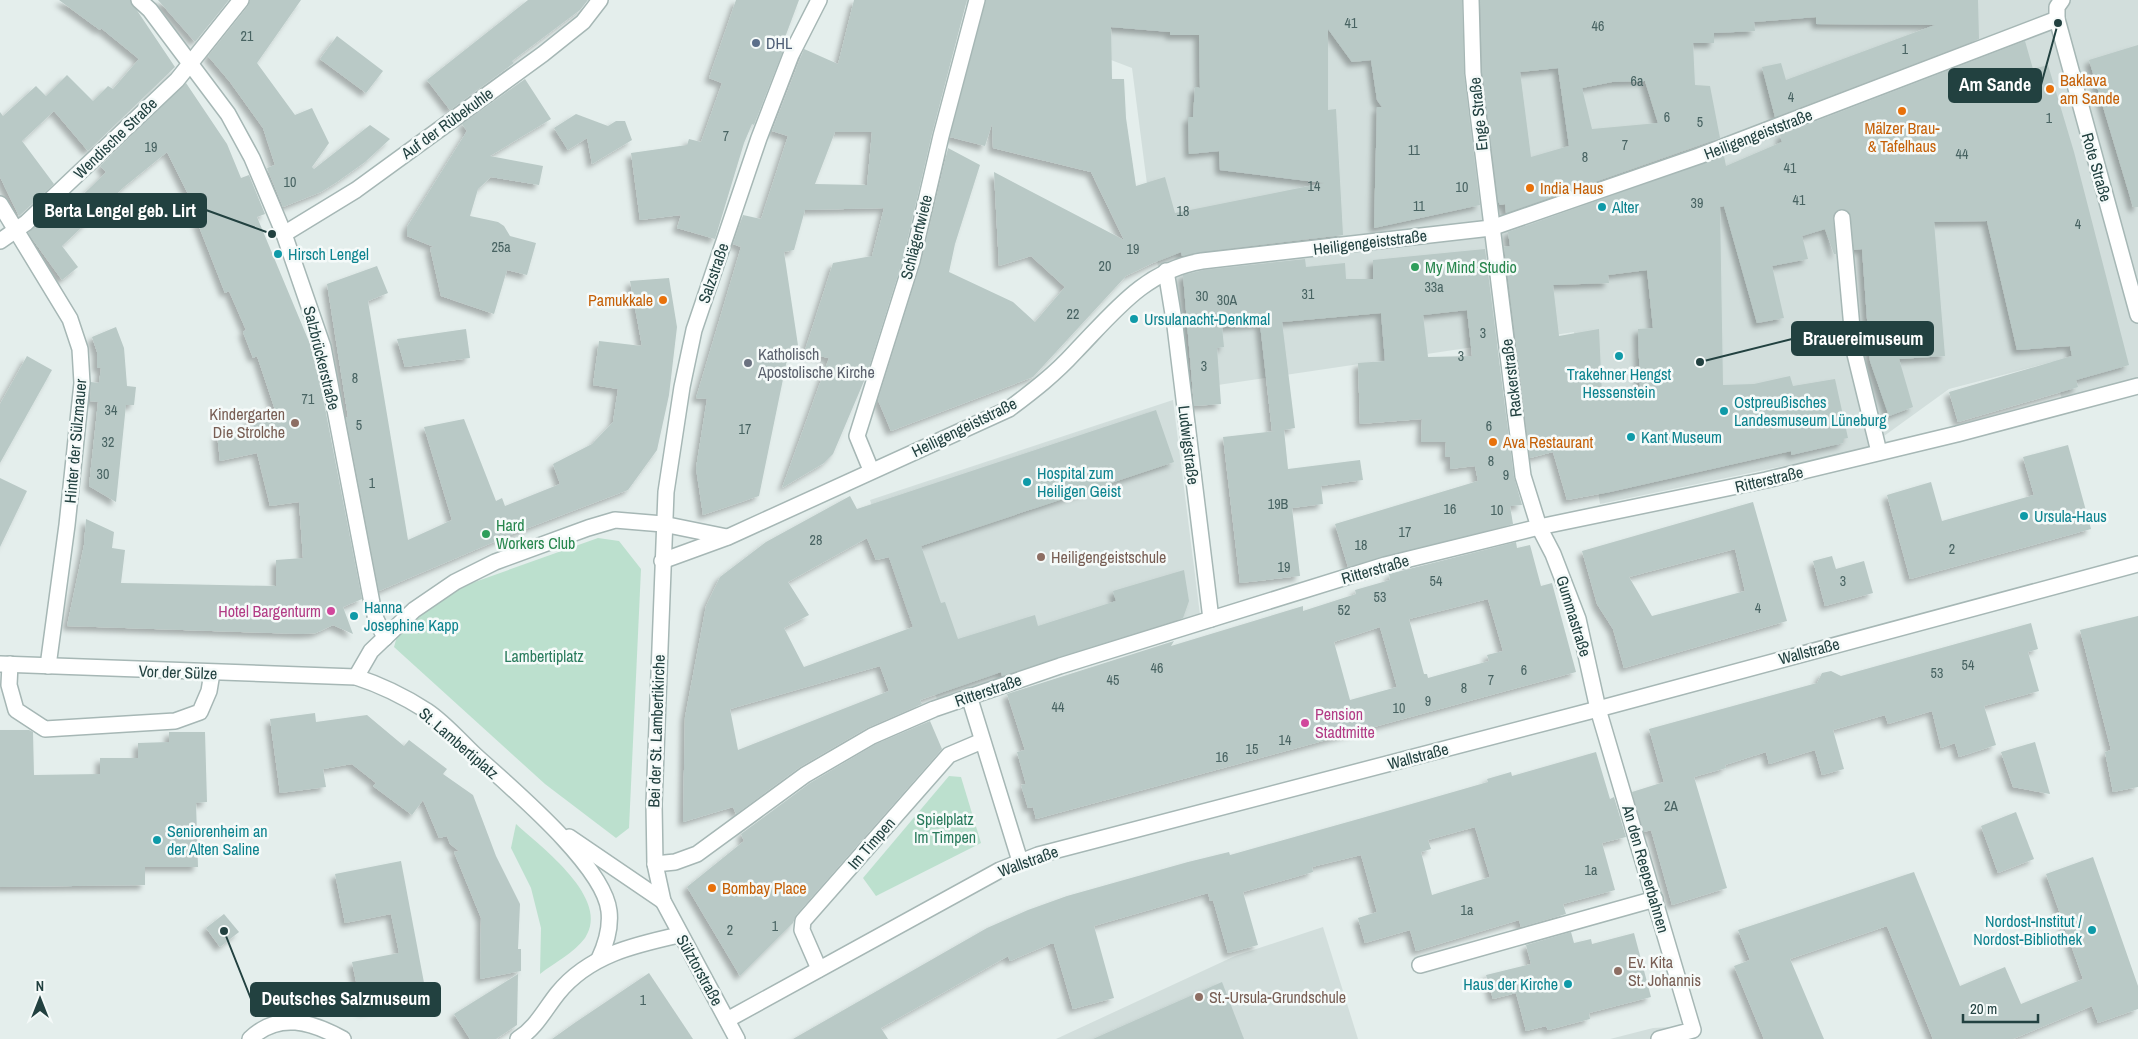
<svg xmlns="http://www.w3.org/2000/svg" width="2138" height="1039" font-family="'Archivo Narrow',sans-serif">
	<defs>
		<filter id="shadow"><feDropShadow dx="-4.5" dy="4.5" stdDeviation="2.5" flood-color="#0004"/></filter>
	</defs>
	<rect width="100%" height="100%" fill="#e4eeec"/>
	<!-- built -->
	<g fill="#d2dedc">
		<path d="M954 0H2138V378L2062 400 2052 362 1949 389 1866 449 1600 504 1574 332 1177 391 1156 254 1132 68Z"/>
		<path d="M1173 400 1200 615 937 699 870 500Z"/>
		<path d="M1323 927 1358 1039H1056L1235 956Z"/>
		<path d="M1671 1027 1679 1039H1610L1653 1028Z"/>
	</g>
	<!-- green -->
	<g fill="#bce0ce">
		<path d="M598 538 619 541 641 569 629 828 616 838 545 784 394 647 398 633 422 611 455 589Z"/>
		<path d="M949 776 961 777 981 843 876 896 863 878Z"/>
		<path d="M516 824C541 847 612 899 585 938 575 952 554 963 540 974L541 928 531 888 511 848Z"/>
	</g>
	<!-- building -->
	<g fill="#b9c9c6" fill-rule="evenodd" filter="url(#shadow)">
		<path d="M59 0H130L175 67 88 151 54 111 22 141 54 184 19 216 0 177V112L3 116 36 86 46 96 67 75 93 101 108 86 113 89 139 59 101 28 100 30Z"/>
		<path d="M158 0H229L195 42Z"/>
		<path d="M250 0H301L257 63 295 115 312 108 329 143 312 167 314 169 370 125 390 139 365 162 337 182 321 192 283 207 267 168 275 165 263 128 230 82 208 56 248 6Z"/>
		<path d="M528 0H588L580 10 512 61 514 63 450 110 427 80Z"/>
		<path d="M736 0H799L784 40 787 41 754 125 752 124 744 143 715 239 677 228 681 215 640 220 631 153 687 145 689 139 701 142 722 83 709 78Z"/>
		<path d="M854 0H967L932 134 903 259 867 374 833 454 824 463 782 488 829 358 804 353 833 263 872 256 884 208 805 210 794 250 784 252 799 352 789 350 759 496 703 515 696 468 707 399 696 398 741 247 733 244 743 215 761 219 788 136 772 131 800 59 804 49 838 64ZM835 132H872L867 185 815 184Z"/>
		<path d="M986 0H1462L1464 74 1480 205 1374 228 1377 107H1382L1377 100 1371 60 1352 62 1328 29V110L1336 109 1343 235 1201 252 1182 256 1181 252 1153 263 1126 276 1033 377 891 431 878 400 921 263 948 148 980 165 955 244 949 272 1013 302 1035 322 1065 287 1031 256 999 266 994 172 1124 240 1091 172 993 148 992 124 985 146 950 137ZM1111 27 1170 32V35H1199L1200 88 1195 87 1193 117H1188L1189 154 1219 151 1220 170 1324 183 1175 213 1165 177 1136 186 1126 118 1124 79H1112Z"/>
		<path d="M1480 0H1978L1979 39 1775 117 1762 67 1781 63 1786 80 1935 25 1816 24V17L1754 22 1755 31 1714 33V43H1693L1695 85 1710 86 1720 138 1506 213 1505 204 1500 205 1498 201 1482 72ZM1558 68 1569 146 1531 157 1520 72ZM1645 81 1658 123 1592 129 1582 88 1612 82Z"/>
		<path d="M337 36 383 71 366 93 320 59Z"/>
		<path d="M2025 41 2033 69 2048 65 2074 152 2129 365 2076 380 2078 387 1958 422 1949 392 2072 356 2070 346 2017 350 1987 221 1934 222 1945 356 1899 359 1913 407 1889 416 1870 361 1862 249 1854 250 1849 212 1841 209 1833 215 1836 254H1834L1825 229 1802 236 1808 259 1772 266 1784 318 1757 323 1724 206 1720 207 1723 385 1754 384 1790 376 1793 386 1835 379 1848 438 1843 439V443L1791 455V451L1610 492 1567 500 1553 452 1530 458 1504 247 1510 246 1508 232 1724 156 1726 166 1782 142 1780 135ZM1647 270 1653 328 1638 329 1640 389 1602 395 1599 329 1559 336 1553 285 1609 283 1608 275Z"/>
		<path d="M2138 45V207H2133L2089 60Z"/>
		<path d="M525 79 551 119 490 156 543 166 539 185 491 177 478 189 470 216 498 222 504 226 510 236 536 243 527 275 507 270 494 314 441 296 430 248 434 247 407 236V227L467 131 462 124Z"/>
		<path d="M186 83 227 144 241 178 249 175 265 214 257 217 315 356 362 599 343 607 353 634 333 625 316 633 303 634 67 626 84 545 86 519 114 532 112 548 125 550 121 583 276 586V560L303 558 299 502 270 506 257 453 220 461 217 434 250 427 248 420 276 413 257 356 253 358 243 332 246 330 229 291 225 293 191 206 193 204 167 152 124 187 62 246 78 267 62 280 28 233 65 199 71 206 92 186 106 172 100 166Z"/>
		<path d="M576 114 608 126 616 121H625L632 140 592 164 587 138 568 150 554 128Z"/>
		<path d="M1485 249 1514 477 1522 505 1510 506 1513 524 1348 567 1335 524 1478 481 1475 466 1450 469V457H1445L1446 442H1421L1422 419 1360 424 1358 363 1385 361 1381 313 1282 322 1295 428 1284 430 1288 469 1360 460 1363 480 1321 486 1323 504 1292 508 1300 576 1240 583 1223 437 1276 431H1272L1260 324 1222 327 1224 347 1217 348 1221 404 1194 406 1183 275 1204 270 1305 259 1306 267 1345 263 1346 279H1373V260ZM1467 310 1472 356 1428 357 1423 315Z"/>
		<path d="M377 266 388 293 368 301 408 540 452 520 424 427 464 419 496 501 502 498 505 506 560 484 553 464 592 444 613 422 618 389 593 385 599 341 642 346 630 281 669 278 677 327 669 395 657 450 628 490 515 533 379 591 346 418 348 417 327 284Z"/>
		<path d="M116 327 124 348 127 386 136 387 134 405H126L116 502 89 486 98 402 90 401 91 382 99 383 101 368H97V352L92 337Z"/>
		<path d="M466 329 470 358 405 367 397 339Z"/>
		<path d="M27 356 52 370 0 463V404Z"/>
		<path d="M1156 410 1174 462 921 546 941 603 945 602 958 639 1035 615 1038 626 1116 601 1113 591 1184 570 1189 601 1183 618 1002 676 1001 672 920 700 922 704 867 728 800 767 736 814 733 807 683 822 685 717 706 606 720 577 766 542 850 496 857 509ZM867 538 876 560 889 557 913 627 804 667 784 628 809 615 788 582ZM880 666 889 691 738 750 730 709Z"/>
		<path d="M2068 445 2091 529 1910 579 1887 495 1931 482 1942 521 2034 495 2023 457Z"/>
		<path d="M0 478 27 491 0 547Z"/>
		<path d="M1753 502 1787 621 1624 668 1613 629 1597 604 1582 551ZM1735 549 1745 591 1652 616 1629 577Z"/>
		<path d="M1516 542 1517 548 1530 545 1541 586 1552 583 1576 672 1036 819 1033 807 1028 808 1021 785 1026 784 1017 752 1025 750 1007 694 1174 641 1171 646 1303 606V611L1356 594 1355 590 1390 580 1389 574ZM1488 599 1503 651 1487 655 1489 661 1428 678 1427 674H1424L1409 619ZM1380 627 1397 687 1350 700 1334 642Z"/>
		<path d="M1832 556 1836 569 1864 561 1873 593 1825 606 1813 561Z"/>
		<path d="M2138 616V787L2113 792 2105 752 2111 750 2080 630Z"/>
		<path d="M2031 623 2038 649 2028 652 2039 691 1984 706 1996 745 1959 757 1955 743 1941 748 1932 711 1888 724 1885 715 1833 730 1844 769 1822 775 1815 750 1769 764 1766 752 1725 765 1726 768 1694 777 1727 888 1672 905 1651 830 1644 832 1632 792 1664 782 1649 729 1817 683 1822 673 1831 671 1841 676Z"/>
		<path d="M315 713 316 722 367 715 404 746 409 740 447 769 443 774 473 795 496 856 520 904 518 949H521V971L480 979 481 918 454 852 459 851 450 844 447 836 439 838 423 800 412 815 373 786 376 783 352 764 323 769 326 787 280 793 270 719Z"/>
		<path d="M930 721 942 749 796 915 793 923 740 976 687 887 744 841 741 834 810 783 876 744Z"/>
		<path d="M0 730H29L33 732 34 775 100 774V758H138V743L169 742V732H205L207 802 196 803 198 867H145V885L0 887Z"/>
		<path d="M2035 742 2050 794 2013 787 2001 752Z"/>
		<path d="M1596 752 1610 799 1614 797 1626 837 1602 843 1615 890 1563 904 1566 914 1521 927 1519 920 1416 951 1410 930 1365 943 1358 918 1377 912 1361 855 1312 867 1313 872 1243 892 1258 945 1228 953 1213 900 1210 901 1208 893 1094 926 1114 998 1073 1009 1054 944H1050L1010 961 1008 956 881 1028 888 1039H793L987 928 1028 910 1067 896 1188 862 1229 852 1230 855 1387 811 1488 782 1487 779 1511 772 1512 776ZM1475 827 1490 877 1432 895 1421 852 1431 849 1428 840Z"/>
		<path d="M2016 812 2034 859 1998 873 1981 826Z"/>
		<path d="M2093 857 2138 986V1009L2098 1023 2092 1006 2013 1039H1933L1887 926 1790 959 1824 1039H1764L1734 966 1750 960 1738 930 1914 872 1960 986 2005 967 2021 1004 2083 979 2046 874Z"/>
		<path d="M401 861 425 988 384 996 386 1006 362 1011 352 962 399 953 391 914 345 923 335 874Z"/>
		<path d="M224 914 239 932 220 947 206 928Z"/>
		<path d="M1571 932 1574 943 1591 939 1592 944 1634 933 1651 997 1589 1013 1590 1019 1548 1030 1546 1026 1526 1031 1516 993 1493 999 1486 975 1531 964 1526 945Z"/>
		<path d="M649 973 693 1039H552L576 1022Z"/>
		<path d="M518 974 517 1025 496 1039H470L454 1014Z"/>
		<path d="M1222 982 1244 1039H1093Z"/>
	</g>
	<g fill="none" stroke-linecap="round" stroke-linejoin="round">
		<defs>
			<g id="minor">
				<path d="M139 0 150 10 228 114 252 158 284 234 323 347 372 603 376 619 385 638"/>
				<path d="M1471 0 1473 73 1523 476 1539 527 1553 554 1578 619 1598 709 1693 1030 1659 1039"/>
				<path d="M2062 0 2057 7V19L2138 315"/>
				<path d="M0 204 70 319 80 349 82 383 67 525 48 666"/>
				<path d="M1842 218 1854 350 1879 452"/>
				<path d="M284 234 356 190 543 54 583 22 600 0"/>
				<path d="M0 241 26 223 177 80 241 0"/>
				<path d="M1166 271 1175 326 1211 619"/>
				<path d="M871 470 857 436 912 261 941 136 977 0"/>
				<path d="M662 561 728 537 1009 409C1033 391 1055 374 1075 352 1113 313 1145 270 1202 261L1491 228 1699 156 2057 19"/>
				<path d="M0 664 356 677C381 685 405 697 427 711 445 723 460 741 475 755 510 787 604 865 609 911 611 928 606 944 599 959"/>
				<path d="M10 664 9 685 16 710 45 729 175 721 200 712 209 691 212 673"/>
				<path d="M356 677 371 651 414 610 455 582 495 562 588 528 615 520 663 524 727 537"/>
				<path d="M969 696 1020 861"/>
				<path d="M569 837 663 901"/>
				<path d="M655 864 675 862 697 854 805 775 872 736 934 709 1060 666 1385 565 1539 527 1766 480 1957 434 2138 386"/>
				<path d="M1420 965 1655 899"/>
				<path d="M819 969 802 930 803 921 949 755 982 741"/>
				<path d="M727 1020 1000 870 1038 855 1598 709 2138 564"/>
				<path d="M250 1039C279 1011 312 1022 343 1039"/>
				<path d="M518 1039C536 1028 545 1009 558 993 589 955 634 945 679 935"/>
				<path d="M737 1039 663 901 655 864 654 804 666 492 682 387 694 330 759 138 791 55 819 0"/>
			</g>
		</defs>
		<!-- minor casing -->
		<use href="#minor" stroke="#a6b7b5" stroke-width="18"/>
		<!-- minor -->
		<use href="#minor" stroke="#fff" stroke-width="15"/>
	</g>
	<!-- markers -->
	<circle fill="#5c6f8a" stroke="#f5faf9" stroke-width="2" cx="756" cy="43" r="5"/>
	<g fill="#e8710a" stroke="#f5faf9" stroke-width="2">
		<circle cx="2050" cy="89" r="5"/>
		<circle cx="1902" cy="111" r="5"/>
		<circle cx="1530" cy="188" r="5"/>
		<circle cx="663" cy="300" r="5"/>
		<circle cx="1493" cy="442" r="5"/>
		<circle cx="712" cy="888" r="5"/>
	</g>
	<g fill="#0f9aa8" stroke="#f5faf9" stroke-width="2">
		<circle cx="1602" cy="207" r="5"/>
		<circle cx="278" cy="254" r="5"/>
		<circle cx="1134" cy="319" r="5"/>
		<circle cx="1619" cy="356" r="5"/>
		<circle cx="1724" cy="411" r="5"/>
		<circle cx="1631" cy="437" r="5"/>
		<circle cx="1027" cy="482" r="5"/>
		<circle cx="2024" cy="516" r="5"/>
		<circle cx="354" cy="616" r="5"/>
		<circle cx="157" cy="840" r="5"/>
		<circle cx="2092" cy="930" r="5"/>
		<circle cx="1568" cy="984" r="5"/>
	</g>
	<g fill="#2e9e5b" stroke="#f5faf9" stroke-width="2">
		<circle cx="1415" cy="267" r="5"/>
		<circle cx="486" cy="534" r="5"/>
	</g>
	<circle fill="#6b7280" stroke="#f5faf9" stroke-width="2" cx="748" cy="363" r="5"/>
	<g fill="#8d6e63" stroke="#f5faf9" stroke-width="2">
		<circle cx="295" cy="423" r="5"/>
		<circle cx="1041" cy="557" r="5"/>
		<circle cx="1618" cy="971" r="5"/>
		<circle cx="1199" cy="997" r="5"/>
	</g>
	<g fill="#d1479c" stroke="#f5faf9" stroke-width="2">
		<circle cx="331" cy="611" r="5"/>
		<circle cx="1305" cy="723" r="5"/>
	</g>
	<g text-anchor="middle" stroke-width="5" stroke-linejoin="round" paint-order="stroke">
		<!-- number labels -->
		<g font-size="14" fill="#486362">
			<text x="1351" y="28">41</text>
			<text x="1598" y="31">46</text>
			<text x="247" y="41">21</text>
			<text x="1905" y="54">1</text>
			<text x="1637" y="86">6a</text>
			<text x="1791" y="102">4</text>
			<text x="1667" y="122">6</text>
			<text x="2049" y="123">1</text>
			<text x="1700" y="127">5</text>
			<text x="726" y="141">7</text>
			<text x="1625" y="150">7</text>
			<text x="151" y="152">19</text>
			<text x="1414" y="155">11</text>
			<text x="1962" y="159">44</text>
			<text x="1585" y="162">8</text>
			<text x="1790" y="173">41</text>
			<text x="290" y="187">10</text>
			<text x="1314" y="191">14</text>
			<text x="1462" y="192">10</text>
			<text x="1799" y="205">41</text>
			<text x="1697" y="208">39</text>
			<text x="1419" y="211">11</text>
			<text x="1183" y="216">18</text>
			<text x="2078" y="229">4</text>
			<text x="501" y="252">25a</text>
			<text x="1133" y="254">19</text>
			<text x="1105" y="271">20</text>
			<text x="1434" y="292">33a</text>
			<text x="1308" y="299">31</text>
			<text x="1202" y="301">30</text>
			<text x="1227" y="305">30A</text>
			<text x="1073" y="319">22</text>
			<text x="1483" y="338">3</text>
			<text x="1461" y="361">3</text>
			<text x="1204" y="371">3</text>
			<text x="355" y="383">8</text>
			<text x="308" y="404">71</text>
			<text x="111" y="415">34</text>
			<text x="359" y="430">5</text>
			<text x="1489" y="431">6</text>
			<text x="745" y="434">17</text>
			<text x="108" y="447">32</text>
			<text x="1491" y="466">8</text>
			<text x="103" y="479">30</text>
			<text x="1506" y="480">9</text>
			<text x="372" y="488">1</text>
			<text x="1278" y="509">19B</text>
			<text x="1450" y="514">16</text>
			<text x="1497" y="515">10</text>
			<text x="1405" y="537">17</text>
			<text x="816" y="545">28</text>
			<text x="1361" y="550">18</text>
			<text x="1952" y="554">2</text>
			<text x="1284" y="572">19</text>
			<text x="1436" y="586">54</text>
			<text x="1843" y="586">3</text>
			<text x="1380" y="602">53</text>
			<text x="1758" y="613">4</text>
			<text x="1344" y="615">52</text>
			<text x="1968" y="670">54</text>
			<text x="1157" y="673">46</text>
			<text x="1524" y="675">6</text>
			<text x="1937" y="678">53</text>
			<text x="1113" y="685">45</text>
			<text x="1491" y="685">7</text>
			<text x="1464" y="693">8</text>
			<text x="1428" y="706">9</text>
			<text x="1058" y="712">44</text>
			<text x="1399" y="713">10</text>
			<text x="1285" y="745">14</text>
			<text x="1252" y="754">15</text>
			<text x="1222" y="762">16</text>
			<text x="1671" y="811">2A</text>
			<text x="1591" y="875">1a</text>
			<text x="1467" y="915">1a</text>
			<text x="775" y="931">1</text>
			<text x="730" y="935">2</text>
			<text x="643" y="1005">1</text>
		</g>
		<!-- service labels -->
		<g font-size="16" fill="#4e5e75" stroke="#f5faf9" text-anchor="start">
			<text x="766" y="49">DHL</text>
		</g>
		<!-- food labels -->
		<g font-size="16" fill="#c56008" stroke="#f5faf9" text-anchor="start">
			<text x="2060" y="86">Baklava<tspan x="2060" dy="18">am Sande</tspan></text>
			<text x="1902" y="134" text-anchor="middle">Mälzer Brau-<tspan x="1902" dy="18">&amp; Tafelhaus</tspan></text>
			<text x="1540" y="194">India Haus</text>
			<text x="653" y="306" text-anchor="end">Pamukkale</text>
			<text x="1503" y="448">Ava Restaurant</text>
			<text x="722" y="894">Bombay Place</text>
		</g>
		<!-- street labels -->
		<g font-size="16" fill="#224140" stroke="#f5faf9">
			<text transform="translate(1478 114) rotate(-96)" y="6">Enge Straße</text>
			<text transform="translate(447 123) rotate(-36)" y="6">Auf der Rübekuhle</text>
			<text transform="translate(1758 134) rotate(-21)" y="6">Heiligengeiststraße</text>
			<text transform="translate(115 138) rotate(-44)" y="6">Wendische Straße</text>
			<text transform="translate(2097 167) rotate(74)" y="6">Rote Straße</text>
			<text transform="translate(916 237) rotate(-76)" y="6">Schlägertwiete</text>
			<text transform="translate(1370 242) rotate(-7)" y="6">Heiligengeiststraße</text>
			<text transform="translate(713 273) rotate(-71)" y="6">Salzstraße</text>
			<text transform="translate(322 358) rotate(76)" y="6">Salzbrückerstraße</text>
			<text transform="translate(1511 378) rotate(-97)" y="6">Rackerstraße</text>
			<text transform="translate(964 427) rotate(-26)" y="6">Heiligengeiststraße</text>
			<text transform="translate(75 441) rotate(-85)" y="6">Hinter der Sülzmauer</text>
			<text transform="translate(1189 445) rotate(83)" y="6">Ludwigstraße</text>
			<text transform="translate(1769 479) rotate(-13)" y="6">Ritterstraße</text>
			<text transform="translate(1375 569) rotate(-16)" y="6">Ritterstraße</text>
			<text transform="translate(1574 616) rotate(73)" y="6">Gummastraße</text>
			<text transform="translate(1809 651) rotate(-15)" y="6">Wallstraße</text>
			<text transform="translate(178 672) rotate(2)" y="6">Vor der Sülze</text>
			<text transform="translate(988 690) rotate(-19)" y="6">Ritterstraße</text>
			<text transform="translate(656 731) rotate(-88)" y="6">Bei der St. Lambertikirche</text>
			<text transform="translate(459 743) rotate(41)" y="6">St. Lambertiplatz</text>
			<text transform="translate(1418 756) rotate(-15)" y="6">Wallstraße</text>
			<text transform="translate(871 843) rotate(-49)" y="6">Im Timpen</text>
			<text transform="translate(1028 861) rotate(-20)" y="6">Wallstraße</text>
			<text transform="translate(1646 869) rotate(74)" y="6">An den Reeperbahnen</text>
			<text transform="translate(700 970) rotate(61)" y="6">Sülztorstraße</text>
		</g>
		<!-- culture labels -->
		<g font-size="16" fill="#0d838f" stroke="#f5faf9" text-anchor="start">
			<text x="1612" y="213">Alter</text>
			<text x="288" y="260">Hirsch Lengel</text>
			<text x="1144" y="325">Ursulanacht-Denkmal</text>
			<text x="1619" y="380" text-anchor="middle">Trakehner Hengst<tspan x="1619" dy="18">Hessenstein</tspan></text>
			<text x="1734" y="408">Ostpreußisches<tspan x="1734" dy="18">Landesmuseum Lüneburg</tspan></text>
			<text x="1641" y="443">Kant Museum</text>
			<text x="1037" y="479">Hospital zum<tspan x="1037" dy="18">Heiligen Geist</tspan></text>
			<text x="2034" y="522">Ursula-Haus</text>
			<text x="364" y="613">Hanna<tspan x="364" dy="18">Josephine Kapp</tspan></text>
			<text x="167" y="837">Seniorenheim an<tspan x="167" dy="18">der Alten Saline</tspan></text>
			<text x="2082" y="927" text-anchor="end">Nordost-Institut /<tspan x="2082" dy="18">Nordost-Bibliothek</tspan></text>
			<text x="1558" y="990" text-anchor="end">Haus der Kirche</text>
		</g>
		<!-- leisure labels -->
		<g font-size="16" fill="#27864d" stroke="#f5faf9" text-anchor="start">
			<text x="1425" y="273">My Mind Studio</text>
			<text x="496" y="531">Hard<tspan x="496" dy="18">Workers Club</tspan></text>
		</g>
		<!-- worship labels -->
		<g font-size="16" fill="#5b616d" stroke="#f5faf9" text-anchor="start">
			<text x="758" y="360">Katholisch<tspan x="758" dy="18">Apostolische Kirche</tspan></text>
		</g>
		<!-- education labels -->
		<g font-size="16" fill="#785e54" stroke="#f5faf9" text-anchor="start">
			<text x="285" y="420" text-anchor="end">Kindergarten<tspan x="285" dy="18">Die Strolche</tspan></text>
			<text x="1051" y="563">Heiligengeistschule</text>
			<text x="1628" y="968">Ev. Kita<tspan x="1628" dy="18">St. Johannis</tspan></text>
			<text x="1209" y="1003">St.-Ursula-Grundschule</text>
		</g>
		<!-- hotel labels -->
		<g font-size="16" fill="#b23c85" stroke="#f5faf9" text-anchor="end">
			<text x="321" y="617">Hotel Bargenturm</text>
			<text x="1315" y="720" text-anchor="start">Pension<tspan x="1315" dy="18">Stadtmitte</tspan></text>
		</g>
		<!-- park labels -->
		<g font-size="16" fill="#297b5c" stroke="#f5faf9">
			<text x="544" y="662">Lambertiplatz</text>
			<text x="945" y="825">Spielplatz<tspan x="945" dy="18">Im Timpen</tspan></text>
		</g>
	</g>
	<!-- callouts -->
	<path fill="none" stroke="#224140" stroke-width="2" d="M2058 23L2041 85M272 234L206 210M1700 362L1792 339M224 931L251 999"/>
	<g fill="#224140" stroke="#f5faf9" stroke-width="2">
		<circle cx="2058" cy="23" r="5"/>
		<circle cx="272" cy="234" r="5"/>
		<circle cx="1700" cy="362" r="5"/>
		<circle cx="224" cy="931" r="5"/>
	</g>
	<g fill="#224140" stroke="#224140" stroke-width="2">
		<rect x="1949" y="69" width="92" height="33" rx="5"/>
		<rect x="34" y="194" width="172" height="33" rx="5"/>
		<rect x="1792" y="322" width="141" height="33" rx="5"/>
		<rect x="251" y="983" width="189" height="33" rx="5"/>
	</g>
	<g font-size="18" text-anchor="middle" font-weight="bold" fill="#fff">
		<text x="1995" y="91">Am Sande</text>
		<text x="120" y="217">Berta Lengel geb. Lirt</text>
		<text x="1863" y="345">Brauereimuseum</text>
		<text x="346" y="1005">Deutsches Salzmuseum</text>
	</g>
	<!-- north arrow -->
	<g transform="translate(40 999)" stroke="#f5faf9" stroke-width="4" paint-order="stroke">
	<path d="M0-4L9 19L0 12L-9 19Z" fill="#224140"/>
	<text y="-8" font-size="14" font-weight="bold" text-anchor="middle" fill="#224140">N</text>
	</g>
	<!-- scale -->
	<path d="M1963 1014v8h75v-8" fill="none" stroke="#224140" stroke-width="2.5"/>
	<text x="1970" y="1014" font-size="15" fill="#224140" stroke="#f5faf9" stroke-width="4" paint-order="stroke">20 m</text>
</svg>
